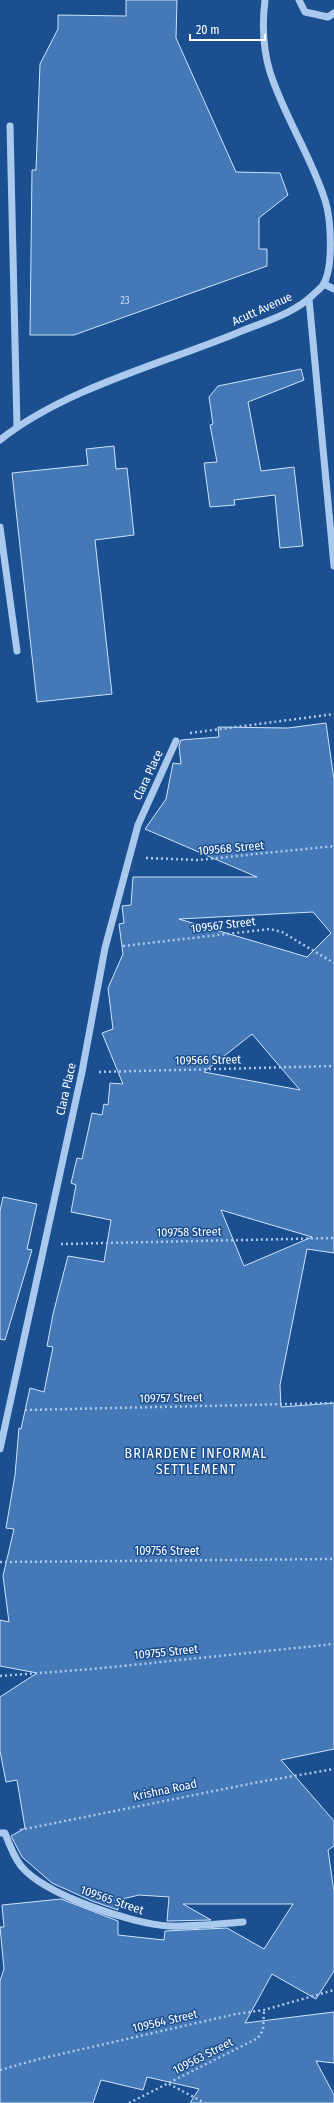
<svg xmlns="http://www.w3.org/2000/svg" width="334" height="2103" font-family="'Fira Sans Condensed',sans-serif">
	<rect width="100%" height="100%" fill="#1b4f8f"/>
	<!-- building -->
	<g fill="#4478b7" stroke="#cfe3fa" fill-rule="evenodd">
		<path d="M126 0H177L176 38 236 172 280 173 288 195 259 218V249H267V266L74 335H30L32 170H36L40 64 58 29V15L126 16Z"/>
		<path d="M301 369 304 380 248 402 261 471 294 467 303 546 280 548 275 495 234 500 235 505 210 507 204 463 217 462 210 425 213 424 209 397 218 386Z"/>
		<path d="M114 446 116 469 127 468 134 535 95 540 112 694 37 702 12 473 88 465 86 449Z"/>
		<path d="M326 723 334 780V1253L307 1249 280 1385 281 1407 334 1403V1749L281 1760 334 1821V1846L328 1850 334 1892V1971L316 1999 272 1974 245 2023 334 2012V2063L316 2061 334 2095V2103H190L199 2089 147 2077 143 2090 101 2080 93 2103H0V1981L4 1969 0 1927H4L2 1905 61 1899 118 1921V1935L164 1940 165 1931 227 1928 264 1949 293 1904H183L211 1920 167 1921 169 1897 139 1895 118 1900V1910L92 1901 52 1883 22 1857 11 1836 25 1828 17 1780 6 1782 0 1751V1697L37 1673 0 1666V1620L9 1622 3 1576 14 1529 6 1528 15 1475 19 1428 21 1429 30 1388 44 1392 53 1347 47 1346 53 1314 68 1256 104 1262 111 1220 71 1212 76 1185 71 1183 77 1158 82 1159 92 1113 102 1115 104 1104 108 1105 110 1083 123 1084 102 1033 113 1029 108 988 123 954 119 924 124 923 122 906 131 905 133 877H257L145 829 166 799 173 763 181 764 179 746 181 740 219 737 218 727 288 728ZM313 912 331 933 307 957 179 919ZM252 1034 300 1090 204 1072ZM221 1210 312 1237 244 1266Z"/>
		<path d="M3 1197 37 1204 27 1249 32 1250 5 1340 0 1339V1211Z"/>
	</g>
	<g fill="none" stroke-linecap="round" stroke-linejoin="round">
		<!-- path -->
		<g stroke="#a9c9ee" stroke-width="2.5" stroke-dasharray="2 3" stroke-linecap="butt">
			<path d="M190 733 334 714"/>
			<path d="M146 858 198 860 334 846"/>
			<path d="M123 946 270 929 282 932 334 963"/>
			<path d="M99 1072 334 1066"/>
			<path d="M61 1244 334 1238"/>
			<path d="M25 1410 334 1403"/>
			<path d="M0 1562 334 1559"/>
			<path d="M0 1676 93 1669 334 1644"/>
			<path d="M20 1830 259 1782 334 1769"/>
			<path d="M0 2070 39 2059 236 2014 264 2010 334 1990"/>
			<path d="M169 2084 205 2103"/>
			<path d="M129 2103 258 2038 263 2030 264 2010"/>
		</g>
		<!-- minor -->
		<g stroke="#a9c9ee" stroke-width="7">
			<path d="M299 0 305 12 328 17 334 13"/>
			<path d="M10 126 17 427"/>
			<path d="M324 284 334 289"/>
			<path d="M309 299 334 566"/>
			<path d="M0 440C64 389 161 364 237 333 263 322 294 314 314 294 317 291 321 288 323 285 334 268 331 218 325 200 311 156 284 116 270 72 263 49 262 24 265 0"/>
			<path d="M0 527 17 651"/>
			<path d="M0 1449 82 1072 105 948 138 825 176 741"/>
			<path d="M0 1833H5C9 1844 14 1857 21 1866 45 1895 132 1924 169 1926 194 1927 218 1924 243 1922"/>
		</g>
	</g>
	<g text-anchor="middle" stroke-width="3" stroke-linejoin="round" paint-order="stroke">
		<!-- number labels -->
		<g font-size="10" fill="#d0dded">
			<text x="125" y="304">23</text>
		</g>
		<!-- street labels -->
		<g font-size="12" fill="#fff" stroke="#1b4f8f">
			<text transform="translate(262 309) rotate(-24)" y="4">Acutt Avenue</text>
			<text transform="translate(148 775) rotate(-65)" y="4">Clara Place</text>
			<text transform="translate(231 848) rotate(-5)" y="4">109568 Street</text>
			<text transform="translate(223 925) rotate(-7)" y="4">109567 Street</text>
			<text transform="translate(208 1060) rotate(-1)" y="4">109566 Street</text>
			<text transform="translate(66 1089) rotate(-77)" y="4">Clara Place</text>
			<text transform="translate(189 1232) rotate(-1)" y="4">109758 Street</text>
			<text transform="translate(171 1398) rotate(-1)" y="4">109757 Street</text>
			<text x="167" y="1555">109756 Street</text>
			<text transform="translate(166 1652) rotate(-6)" y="4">109755 Street</text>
			<text transform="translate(165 1790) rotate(-12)" y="4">Krishna Road</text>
			<text transform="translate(112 1900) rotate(19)" y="4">109565 Street</text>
			<text transform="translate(165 2021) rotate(-13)" y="4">109564 Street</text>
			<text transform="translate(203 2056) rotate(-27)" y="4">109563 Street</text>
		</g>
		<!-- quarter labels -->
		<g font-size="14" letter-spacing="1" fill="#fff" stroke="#1b4f8f">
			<text x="196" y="1458">BRIARDENE INFORMAL<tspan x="196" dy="16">SETTLEMENT</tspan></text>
		</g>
	</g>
	<!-- scale -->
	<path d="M190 34v6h75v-6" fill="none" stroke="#ffffff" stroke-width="2"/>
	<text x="196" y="34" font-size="12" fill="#ffffff" stroke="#1b4f8f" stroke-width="3" paint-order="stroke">20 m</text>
</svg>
